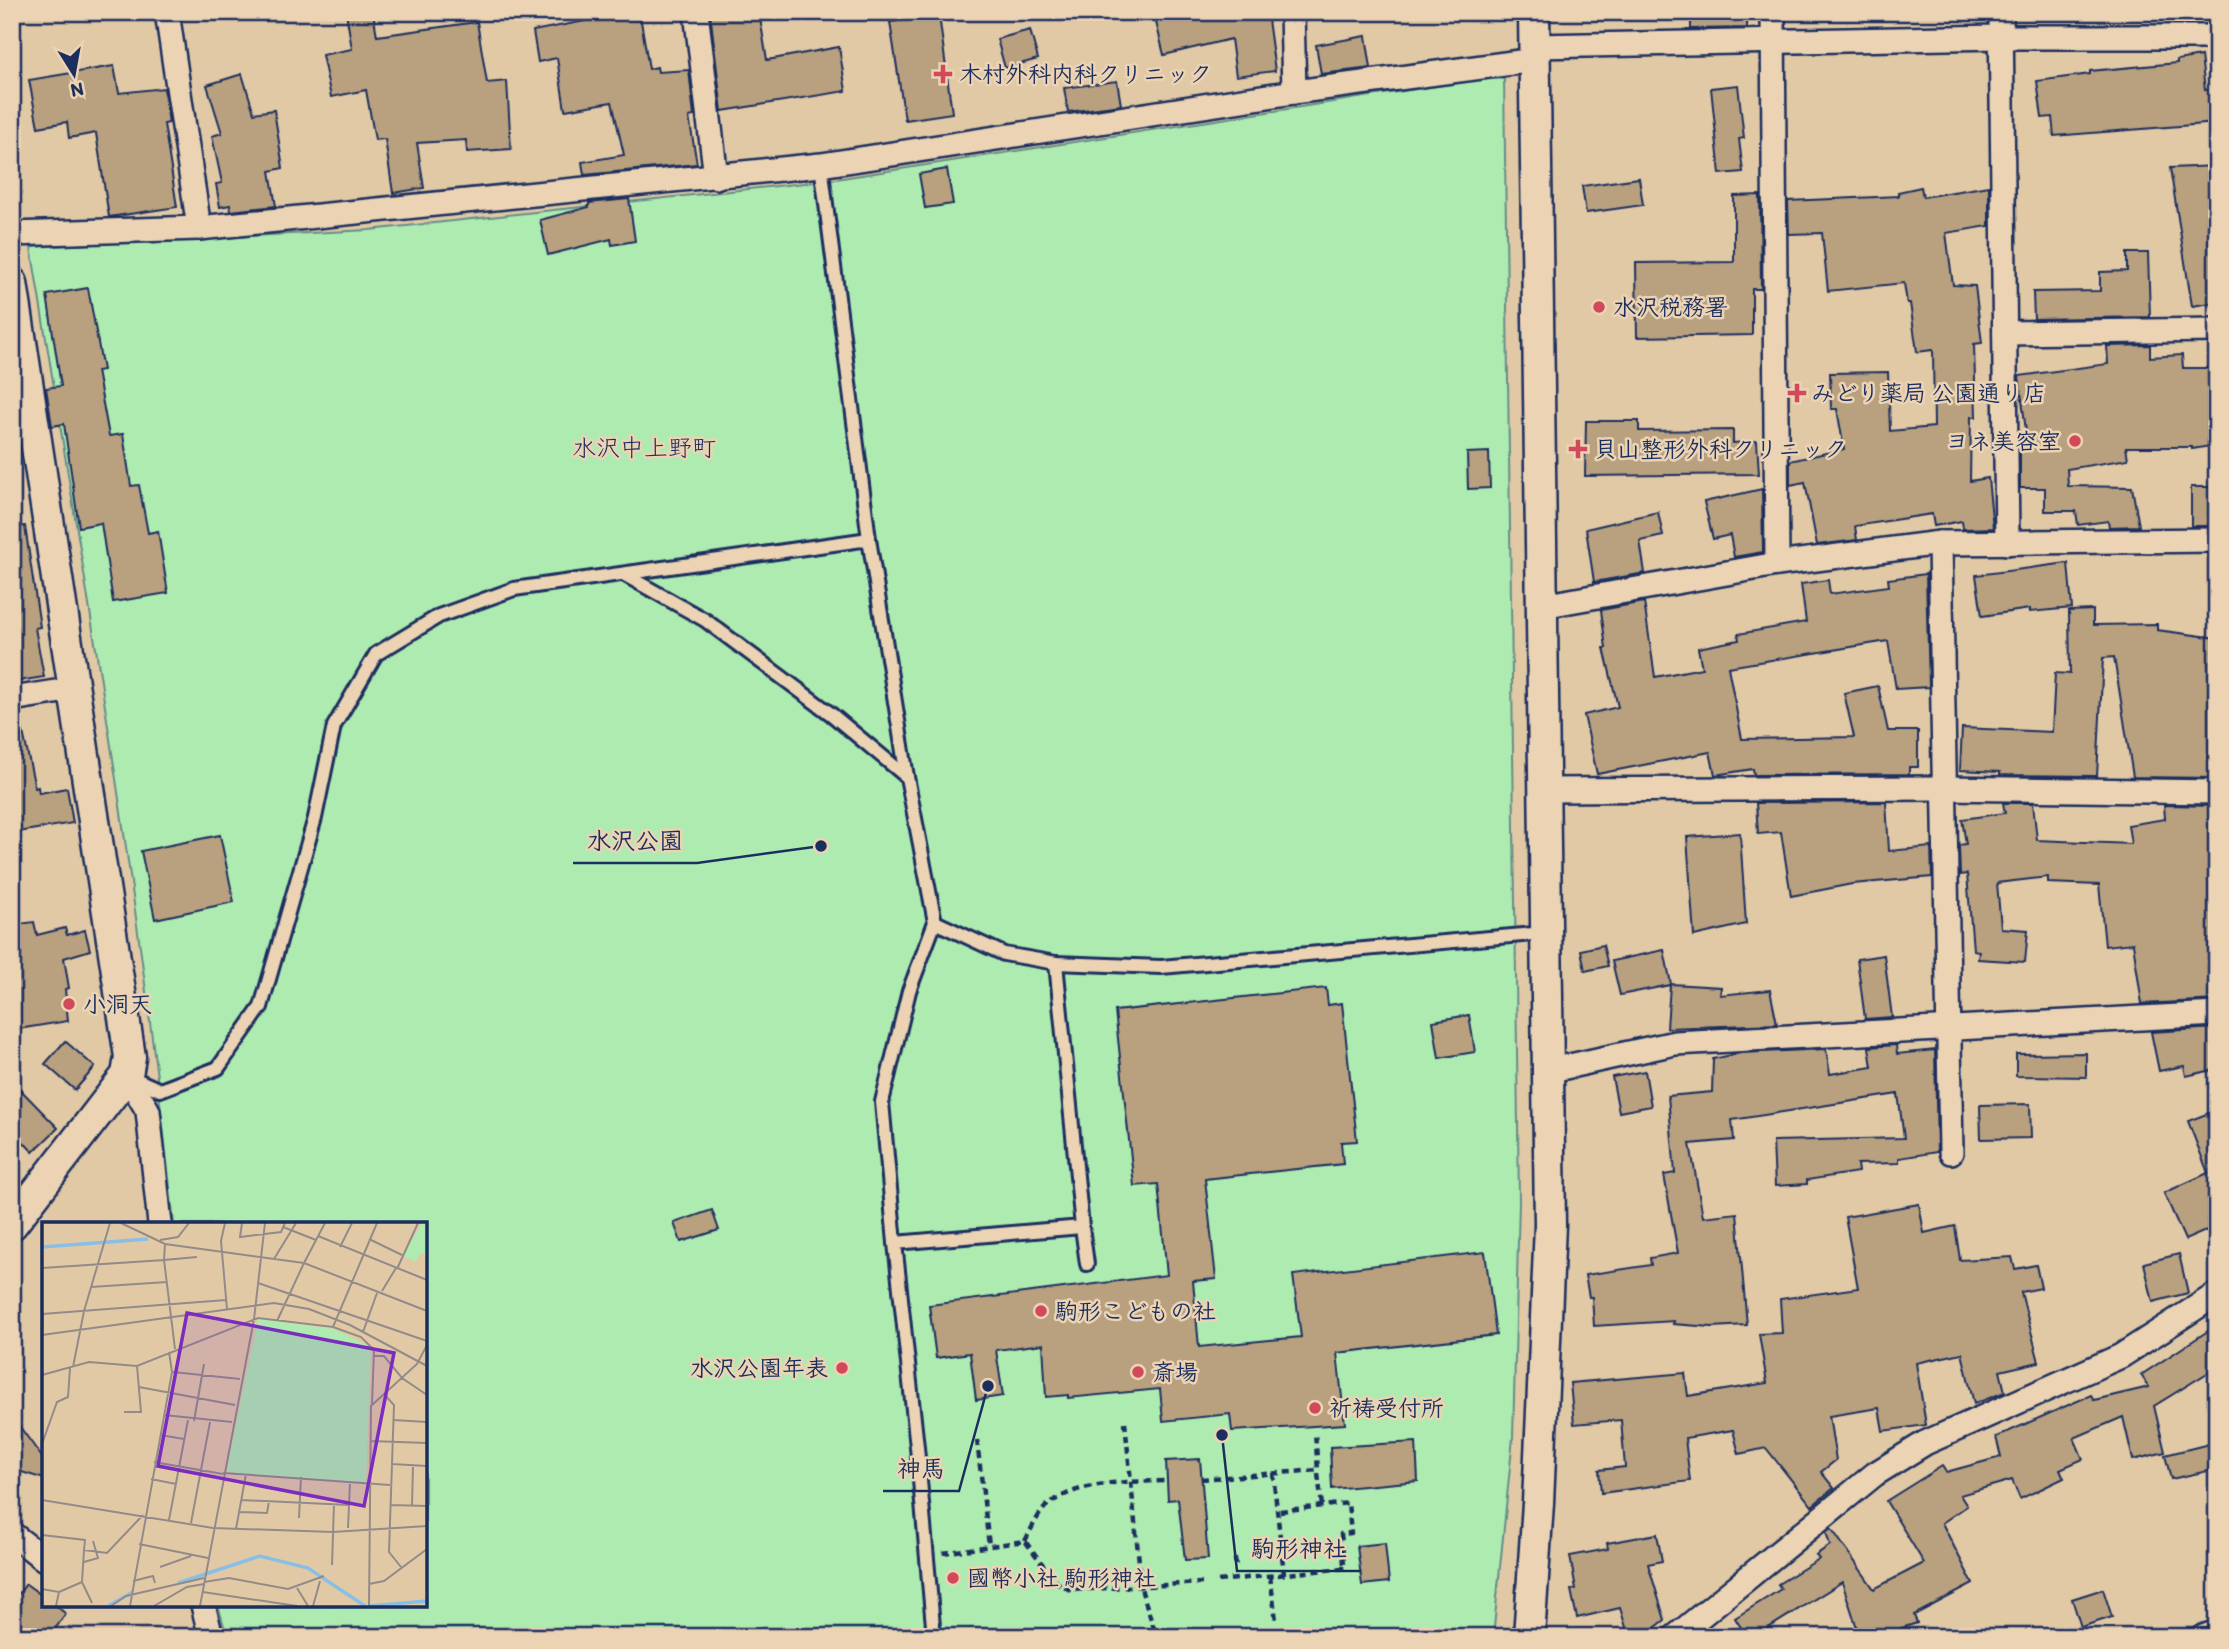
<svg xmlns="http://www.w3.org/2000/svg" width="2229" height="1649" font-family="Itim,'Klee One',sans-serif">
	<rect width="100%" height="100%" fill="#e2c9a5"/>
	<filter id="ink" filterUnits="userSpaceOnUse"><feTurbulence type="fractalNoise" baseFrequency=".0143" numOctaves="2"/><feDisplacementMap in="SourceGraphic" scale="14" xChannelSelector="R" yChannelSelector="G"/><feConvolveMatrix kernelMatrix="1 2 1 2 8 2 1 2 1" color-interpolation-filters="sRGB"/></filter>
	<g filter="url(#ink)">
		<!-- green -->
		<path fill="#aeebb1" stroke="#648d88" stroke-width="2" d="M1487 78 1504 79 1519 1201 1513 1437 1493 1637H227L218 1605H425V1224H174C139 896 84 572 31 247L369 230 823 181Z"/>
		<!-- building -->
		<g fill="#b9a17f" stroke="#1b2f5e" stroke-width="2">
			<path d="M346 12H373L377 36 477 22 487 83 507 81 511 149 467 152 466 140 417 143 424 188 393 193 385 139 375 140 366 90 331 97 322 55 352 49Z"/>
			<path d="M710 12H759L767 60 839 47 846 91 722 111Z"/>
			<path d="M1181 12H1267L1275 71 1236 76 1231 39 1164 55 1155 18Z"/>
			<path d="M1691 12H1747V28L1691 29Z"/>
			<path d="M616 15V19L640 15 649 69 657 67 658 72 689 70 694 116 689 117 697 164 584 175 582 162 624 155 612 102 565 110 557 58 538 62 533 31Z"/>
			<path d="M939 15 952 113 905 120 890 22Z"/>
			<path d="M1030 30 1038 59 1005 68 997 39Z"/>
			<path d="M1366 36 1371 68 1321 74 1316 45Z"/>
			<path d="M2201 56 2205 90 2217 88V123L2054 136 2052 117 2042 118 2037 81 2090 74V71L2177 63V60Z"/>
			<path d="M114 66 119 93 164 88 169 123 164 124 177 207 109 217 96 133 69 138 67 122 38 127 29 80Z"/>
			<path d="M242 74 254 113 274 110 283 168 270 171 276 206 231 211 230 205 220 207 216 184 222 183 212 136 222 133 207 85Z"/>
			<path d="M1117 81 1121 105 1068 112 1064 88Z"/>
			<path d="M1738 85 1744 138 1739 139 1743 172 1720 174 1711 88Z"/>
			<path d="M2217 166V302L2192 306 2170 168Z"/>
			<path d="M947 169 953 204 925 208 919 174Z"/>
			<path d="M1639 178 1643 205 1586 213 1582 186Z"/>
			<path d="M1989 186V226L1946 233 1953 285 1975 286 1982 343 1974 344 1976 417H1971L1970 481 1988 478 1993 528 1963 529 1962 521 1934 526 1932 514 1855 526 1857 540 1817 545 1805 482 1790 485V461L1844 449 1837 409H1831L1830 373 1888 372 1890 431 1934 427 1933 350 1917 352 1910 303H1907L1904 283 1828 291 1822 233 1789 234 1788 201 1899 196 1898 192 1921 187 1923 197Z"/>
			<path d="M1760 195 1761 289H1752V335L1637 337 1636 263 1734 262V196Z"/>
			<path d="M629 199 635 241 612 245 611 239 548 255 540 220 589 207V203Z"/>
			<path d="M2127 253H2148L2150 317 2034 319 2033 292 2100 291V272L2127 271Z"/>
			<path d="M88 288 103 370 97 371 109 436 123 434 131 486 139 485 148 533 158 531 168 593 113 602 101 523 79 527 64 424 52 426 46 388 61 386 47 295Z"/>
			<path d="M2150 345V357L2182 355 2183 368H2217V445L2192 449V447H2126L2128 459 2067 469 2068 486 2132 487 2139 526 2109 527 2108 521 2078 525 2076 511H2045V488H2020V447H2028L2019 376 2108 364 2107 346Z"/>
			<path d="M1586 421H1639V431L1733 430V443L1757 441 1759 474 1585 476Z"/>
			<path d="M1489 452 1490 488 1468 489 1467 453Z"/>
			<rect x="2191" y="487" width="26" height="39"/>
			<path d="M1762 489 1763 552 1734 557 1730 535 1713 539 1704 502Z"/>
			<path d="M1658 512 1663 536 1640 541 1645 573 1594 582 1586 529Z"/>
			<path d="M25 526 40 627 35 628 44 677 12 682V527Z"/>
			<path d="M2068 563 2072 608 2030 612V609L1982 616 1976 575Z"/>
			<path d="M1926 574 1929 687 1896 689 1888 641 1728 667 1742 739 1854 737 1844 693 1878 686 1888 731H1918V767H1909V774L1754 775 1753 769 1715 775 1710 752 1597 774 1584 715 1618 707 1604 648H1606L1601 610 1644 602 1655 677 1702 668 1698 648 1739 640 1738 634 1806 622 1801 584 1828 580 1830 594 1889 586 1888 579Z"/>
			<path d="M2093 610V625L2157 624V630L2217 638V778L2133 777 2114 657 2103 658 2097 776 2000 775V772L1960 770 1962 728 2052 732 2055 673 2070 674 2069 611Z"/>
			<path d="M22 727 35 788 38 787 39 793 67 788 73 823 12 833V728Z"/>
			<path d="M1886 802 1889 851 1931 847 1932 877 1852 884 1791 896 1781 832 1758 834 1756 803Z"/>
			<path d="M2003 803H2033L2037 840 2131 844 2128 825 2165 819 2164 805 2217 806V1000L2142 1004 2133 943 2105 946 2099 885 2048 883V877L1997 883 2001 928 2028 930 2025 962 1978 959 1979 951 1973 950 1967 874 1960 875 1959 845 1966 844 1962 819 2005 813Z"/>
			<path d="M1740 833 1746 924 1694 936 1687 837Z"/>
			<path d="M220 835 234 902 155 919 141 851Z"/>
			<path d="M34 922 37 935 65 928 67 935 85 930 90 950 64 958 69 988 65 989 68 1021 12 1030V925Z"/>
			<path d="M1603 945 1608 966 1585 971 1581 950Z"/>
			<path d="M1664 950 1671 984 1721 987 1720 995 1770 990 1777 1024 1667 1028 1670 985 1620 995 1612 961Z"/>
			<path d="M1884 955 1892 1017 1865 1019 1857 959Z"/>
			<path d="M1326 988 1328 1005 1342 1003 1357 1141 1341 1142 1343 1164 1205 1179 1216 1279 1193 1281 1199 1347 1301 1337 1293 1275 1485 1252 1496 1335 1337 1353 1345 1424 1232 1431 1230 1414 1163 1421 1160 1389 1068 1398V1395L1046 1397 1043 1344 996 1350 1003 1396 976 1400 970 1353 936 1358 929 1305 1167 1275 1158 1184 1134 1186 1115 1011Z"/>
			<path d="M1469 1015 1475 1052 1439 1058 1433 1021Z"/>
			<path d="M2217 1028V1069L2186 1076 2184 1066 2159 1071 2151 1032Z"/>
			<path d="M65 1041 95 1067 75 1090 45 1064Z"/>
			<path d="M1896 1045 1897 1054 1935 1050 1937 1152 1899 1158V1163L1857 1164 1858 1172 1807 1180V1184L1775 1186 1773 1141 1904 1138 1898 1094 1732 1120 1734 1140 1690 1144 1703 1217 1737 1213 1747 1325 1712 1327 1673 1324 1674 1321 1594 1326 1592 1297H1589L1585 1275 1651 1265 1650 1258 1678 1253 1664 1175 1675 1173 1668 1096 1712 1092 1713 1059 1741 1053 1826 1049 1830 1074 1872 1067 1869 1047Z"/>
			<path d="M2086 1053V1077L2016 1076V1054Z"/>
			<path d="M1645 1071 1651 1106 1619 1112 1612 1077Z"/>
			<path d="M12 1081 58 1128 33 1152 12 1130Z"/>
			<path d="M2030 1104 2031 1138 1981 1139 1980 1105Z"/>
			<path d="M2217 1110V1226L2185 1240 2164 1193 2208 1173 2188 1121Z"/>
			<path d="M1919 1204 1924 1233 1955 1226 1960 1260 2012 1257 2015 1269 2036 1265 2041 1288 2021 1292 2039 1362 2000 1371 2005 1392 1974 1404 1962 1353 1916 1363 1926 1425 1883 1431 1879 1408 1829 1416 1836 1460 1821 1472 1834 1488 1812 1506 1766 1448 1739 1454 1733 1430 1685 1438 1690 1481 1601 1493 1599 1470 1625 1467 1621 1420 1574 1424 1570 1383 1685 1373 1688 1396 1767 1383 1759 1334 1782 1333 1780 1299 1858 1288 1845 1217Z"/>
			<path d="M712 1210 719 1230 681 1242 674 1223Z"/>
			<path d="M2179 1254 2188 1293 2153 1302 2144 1263Z"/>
			<path d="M2217 1325V1367L2154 1406 2165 1452 2133 1460 2123 1417 2074 1438 2083 1459 2060 1469 2064 1478 2020 1499 2012 1480 1960 1495 1967 1506 1942 1523 1973 1584 1914 1615 1917 1623 1874 1637H1860L1842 1582 1754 1637H1747L1735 1618 1781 1589 1778 1584 1819 1559 1816 1555 1830 1545 1826 1532 1831 1528 1874 1589 1924 1563 1886 1501 1942 1466 1946 1472 2001 1457 1996 1437 2091 1395 2094 1400 2149 1387 2141 1375Z"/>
			<path d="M12 1416 44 1460V1479L12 1469Z"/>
			<path d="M1416 1442 1418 1481 1332 1489 1330 1447Z"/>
			<path d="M2217 1442V1469L2171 1479 2165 1455Z"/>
			<path d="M1200 1459 1208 1559 1185 1560 1178 1499 1168 1500 1166 1461Z"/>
			<path d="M1657 1534 1662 1561 1648 1564 1665 1620 1643 1637H1629L1620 1608 1577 1618 1571 1590 1576 1589 1570 1556 1608 1549 1607 1543Z"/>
			<path d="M1385 1543 1389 1582 1362 1585 1357 1546Z"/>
			<path d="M26 1584 44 1597V1605H55L66 1614 49 1637H33L12 1621V1603Z"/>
			<path d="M2103 1589 2112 1617 2081 1627 2072 1599Z"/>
		</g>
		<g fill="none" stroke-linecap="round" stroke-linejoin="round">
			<defs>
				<g id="service">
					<path d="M821 165 869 539 907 777 935 922 1004 954 1056 963 1161 967 1545 933"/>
					<path d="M625 575 705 620 831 714 907 777"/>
					<path d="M131 1077 160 1090 218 1068 261 1007 315 818 334 726 376 654 439 616 514 589 869 539"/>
					<path d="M1082 1227 1087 1264"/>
					<path d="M895 1243 882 1102 909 991 935 922"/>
					<path d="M934 1637 917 1447 895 1243 1082 1227 1056 963"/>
				</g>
				<g id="minor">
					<path d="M167 12 199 228"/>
					<path d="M696 12 716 177"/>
					<path d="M1292 12 1294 92"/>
					<path d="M1773 12 1777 564"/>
					<path d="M2001 12 2007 543"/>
					<path d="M1535 46 2000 37H2217"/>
					<path d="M12 234 199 228 821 165 1294 92 1535 60"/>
					<path d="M2005 333 2217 330"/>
					<path d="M1940 543 1951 1152"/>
					<path d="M1542 606 1777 564 1940 543 2217 540"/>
					<path d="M12 699 74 689"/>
					<path d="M1543 790 1945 788 2217 792"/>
					<path d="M1547 1071 1675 1043 2217 1014"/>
					<path d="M127 1075 148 1111 160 1224"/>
					<path d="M12 1534 44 1559"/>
					<path d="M203 1605 211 1637"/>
					<path d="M1675 1637 1875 1474 1925 1443 2121 1356 2217 1294"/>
					<path d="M2203 1637 2217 1632"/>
				</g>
				<g id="tertiary">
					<path d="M12 283 130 1057 127 1075 12 1224"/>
					<path d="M1529 1637 1538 1503 1550 1225 1534 12"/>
				</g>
			</defs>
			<!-- service casing -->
			<use href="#service" stroke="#1b2f5e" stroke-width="18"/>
			<!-- minor casing -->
			<use href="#minor" stroke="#1b2f5e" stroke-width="28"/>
			<!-- tertiary casing -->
			<use href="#tertiary" stroke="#1b2f5e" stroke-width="35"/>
			<!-- path -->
			<g stroke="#1b2f5e" stroke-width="4.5" stroke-dasharray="7 5" stroke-linecap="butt">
				<path d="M1125 1422 1142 1592 1157 1637"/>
				<path d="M977 1440 989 1546"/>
				<path d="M1273 1473 1284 1574"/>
				<path d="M1318 1474 1322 1506"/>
				<path d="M1201 1479 1318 1470 1315 1433"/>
				<path d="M1280 1511 1348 1503 1351 1533 1341 1534 1344 1564"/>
				<path d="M1025 1541C1031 1530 1039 1511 1049 1504 1082 1480 1128 1482 1167 1481"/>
				<path d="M943 1553 1025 1541 1056 1582 1070 1590 1202 1583"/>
				<path d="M1235 1558 1236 1569"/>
				<path d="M1270 1576 1276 1620"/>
				<path d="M1218 1581 1345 1568"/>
			</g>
			<!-- service -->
			<use href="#service" stroke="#ebd3b4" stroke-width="12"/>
			<!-- minor -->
			<use href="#minor" stroke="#ebd3b4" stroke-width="23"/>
			<!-- tertiary -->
			<use href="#tertiary" stroke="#ebd3b4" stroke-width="30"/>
		</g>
	</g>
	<!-- markers -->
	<g fill="#d1495b" stroke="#ebd3b4" stroke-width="2.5">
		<path d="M939.5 63.5h7v7h7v7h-7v7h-7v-7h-7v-7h7z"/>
		<circle cx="1599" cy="307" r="7"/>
		<path d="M1793.5 382.5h7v7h7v7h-7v7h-7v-7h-7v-7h7z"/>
		<circle cx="2075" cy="441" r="7"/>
		<path d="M1574.5 438.5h7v7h7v7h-7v7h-7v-7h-7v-7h7z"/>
		<circle cx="69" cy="1004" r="7"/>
		<circle cx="1041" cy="1311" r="7"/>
		<circle cx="842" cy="1368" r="7"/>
		<circle cx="1138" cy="1372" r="7"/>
		<circle cx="1315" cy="1408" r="7"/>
		<circle cx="953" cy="1578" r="7"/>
	</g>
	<g text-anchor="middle" stroke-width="5" stroke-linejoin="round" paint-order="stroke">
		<!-- poi labels -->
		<g font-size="23" font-weight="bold" fill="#1b2f5e" stroke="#ebd3b4" text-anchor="start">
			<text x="959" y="82">木村外科内科クリニック</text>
			<text x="1613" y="315">水沢税務署</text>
			<text x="1811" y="401">みどり薬局 公園通り店</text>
			<text x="2061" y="449" text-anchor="end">ヨネ美容室</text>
			<text x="1594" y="457">貝山整形外科クリニック</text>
			<text x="83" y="1012">小洞天</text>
			<text x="1055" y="1319">駒形こどもの社</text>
			<text x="828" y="1376" text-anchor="end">水沢公園年表</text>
			<text x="1152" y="1380">斎場</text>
			<text x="1329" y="1416">祈祷受付所</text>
			<text x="967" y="1586">國幣小社 駒形神社</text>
		</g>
		<!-- neighbourhood labels -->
		<g font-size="24" fill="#1b2f5e" stroke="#ebd3b4">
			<text x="644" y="456">水沢中上野町</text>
		</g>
	</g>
	<!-- overview -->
	<g transform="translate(42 1222)">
		<rect width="385" height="385" fill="#e2c9a5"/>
		<path d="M380 1H385V33L378 31 374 40 361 34ZM216 97 292 107 329 125 324 261 184 250Z" fill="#aeebb1"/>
		<path fill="none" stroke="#89bfe6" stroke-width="3.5" d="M0 25 106 17M136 361 218 334 266 346 323 384M66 384 91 370M327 384 385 379"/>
		<path fill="none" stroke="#928b89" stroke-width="2" d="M79 1 123 22 262 41 385 89M183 1 179 19 185 87M200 1 198 15 239 10 243 1M241 5 274 18M276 14 385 58M327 17 360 33M118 18 136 15 147 1M298 25 310 1M232 37 254 1M262 41 283 1M0 46 122 38 123 22M355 47 376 1M216 61 385 119M49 65 125 60M340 69 354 46M0 92 184 78M235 99 262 41M291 105 319 115 332 128 330 182M321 110 335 71M0 113 232 81 267 87 308 103 385 144M0 114 1 92M133 127 122 38 155 35M332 134H342L360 156 385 173M31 145 42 89 68 1M131 150 198 157M0 153 47 140 95 144 216 96 291 105 335 1M97 165 193 183M342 172 352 183 347 330 359 345M82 190H99L95 144M122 193 190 200M351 198 385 200M152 199 162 142M118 213 142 217M328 219 385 221M0 222 15 180 26 175 28 146M112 240 181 252M349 242 385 244M181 251 348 263M109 257 134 262M0 278 171 306 291 310 385 304M199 278 307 283M349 283 385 284M370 284 371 243M197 290 225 291 227 279M257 296 259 255M127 298 146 198M149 301 168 200M306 306 308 260M194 307 204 252M0 313 43 318 42 328M97 322 166 336M42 340 56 336 51 319M290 343 292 282M118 345 149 334M91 359 111 354 113 361M162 360 187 356 246 367 282 354M327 362 342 359 385 327M255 366 266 384M0 367 17 370 14 384M17 370 40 360M161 370 255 384M50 381 40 360 42 328 65 331 101 293M69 384 84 374 162 356M88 384 130 150 127 130M112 384 145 365 162 362M158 384 212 97 223 1M271 384 278 359M327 384 329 184 375 142 385 123"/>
		<path fill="#7b2cbf" fill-opacity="0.15" stroke="#7b2cbf" stroke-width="3.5" d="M145 91 352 131 322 284 116 244Z"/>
		<rect width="385" height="385" fill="none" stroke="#1b2f5e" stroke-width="3.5"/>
	</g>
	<!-- callouts -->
	<path fill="none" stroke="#1b2f5e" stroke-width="2.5" d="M821 846L697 863H573M988 1386L959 1491H883M1222 1435L1237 1571H1361"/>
	<g fill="#1b2f5e" stroke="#ebd3b4" stroke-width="2.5">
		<circle cx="821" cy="846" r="7"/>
		<circle cx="988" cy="1386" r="7"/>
		<circle cx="1222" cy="1435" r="7"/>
	</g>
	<g font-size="24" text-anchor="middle" font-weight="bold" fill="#1b2f5e" stroke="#ebd3b4" stroke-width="5" stroke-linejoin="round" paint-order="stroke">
		<text x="635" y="849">水沢公園</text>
		<text x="921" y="1477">神馬</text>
		<text x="1299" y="1557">駒形神社</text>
	</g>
	<!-- margin -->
	<rect width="2229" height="1649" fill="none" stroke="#ebd3b4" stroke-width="42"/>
	<rect x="21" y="21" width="2187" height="1607" fill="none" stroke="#1b2f5e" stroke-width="2.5" filter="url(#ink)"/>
	<!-- north arrow -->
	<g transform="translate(74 74) rotate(169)" stroke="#ebd3b4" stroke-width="5" paint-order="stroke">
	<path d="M0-5L12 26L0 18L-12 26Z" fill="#1b2f5e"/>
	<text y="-10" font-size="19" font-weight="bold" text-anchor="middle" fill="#1b2f5e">N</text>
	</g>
</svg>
